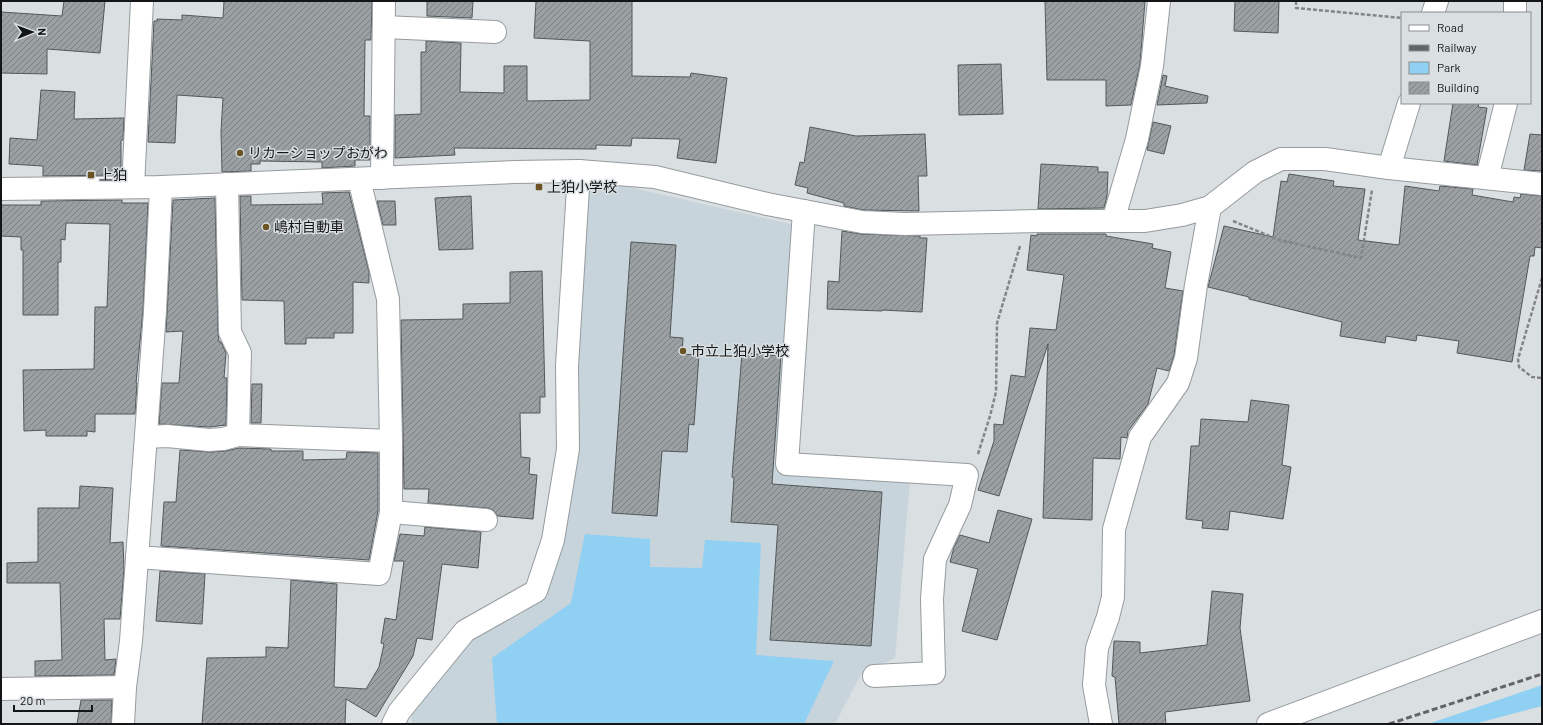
<svg xmlns="http://www.w3.org/2000/svg" width="1543" height="725" font-family="Barlow,'Noto Sans JP',sans-serif">
	<defs>
		<pattern id="building-hatch" width="6" height="6" patternUnits="userSpaceOnUse"><rect width="6" height="6" fill="#9ba0a3"/><path d="M-1 1l2-2M0 6l6-6M5 7l2-2" fill="none" stroke="#7d8184"/></pattern>
	</defs>
	<rect width="100%" height="100%" fill="#dadfe2"/>
	<!-- built -->
	<path fill="#c7d4db" d="M586 185H620L795 225 798 230 778 471 910 480 895 658 861 674 835 724H412L411 713 454 647 550 579Z"/>
	<!-- green -->
	<g fill="#90d0f3">
		<path d="M585 534 650 539V567L702 568 705 540 761 543 756 655 834 661 804 724H497L492 658 571 603Z"/>
		<path d="M1542 685V706L1474 724H1428Z"/>
	</g>
	<!-- building -->
	<g fill="url(#building-hatch)" stroke="#53585a">
		<path d="M64 1H105L100 53 47 49V74L1 73V12L62 16Z"/>
		<path d="M224 1H372L371 40H365L364 116H370V160H355V166L322 168V162L260 161V164H251V171L222 172 221 131 223 98 177 95 175 143 148 142 154 21H157V19L182 20V15L223 18Z"/>
		<path d="M427 1H473L472 18 427 16Z"/>
		<path d="M536 1H632V76L690 77 691 73 727 78 716 163 677 158 680 139 632 138 631 146 596 145V149L454 148 455 155 395 158V115L421 114V52H426V41L461 43 460 92 504 93V66H527V101L590 100V41L534 38Z"/>
		<path d="M1045 1H1145L1140 64 1131 105 1106 106V80H1047Z"/>
		<path d="M1235 1H1279L1278 33 1234 31Z"/>
		<path d="M1001 64 1003 114 959 115 958 65Z"/>
		<path d="M1163 75 1167 76 1165 86 1208 96 1207 103 1157 105Z"/>
		<path d="M41 90 75 92 74 119 124 118 123 140H121V175L43 176V166L9 164 10 138 37 140Z"/>
		<path d="M1453 103H1479L1478 107 1487 108 1477 165 1444 161Z"/>
		<path d="M1153 122 1171 126 1164 154 1147 150Z"/>
		<path d="M810 127 856 136 925 134 927 176H918L919 211 863 210 844 206V203L807 193 808 188 795 185 800 162 804 163Z"/>
		<path d="M1530 134 1542 135V171L1524 170Z"/>
		<path d="M1041 164 1098 167V172H1108L1107 196 1104 208 1038 209Z"/>
		<path d="M1289 174 1334 181 1333 186 1365 189 1358 240 1399 245 1405 186 1439 191 1440 186 1473 189 1472 195 1513 202 1514 197 1520 198 1521 194 1542 196V248L1535 247 1534 256H1530L1512 362 1457 353 1459 341 1417 335 1416 341 1386 336 1385 343 1340 336 1342 322 1249 299V297L1208 287 1224 226 1273 237 1281 181 1287 182Z"/>
		<path d="M349 192 369 272V283L353 282V333H334V338H306V344H285L284 301 242 300 240 196H251V205L323 204 322 193Z"/>
		<path d="M471 196 473 249 439 250 435 198Z"/>
		<path d="M215 198 218 332 219 342H221L226 353 224 378H227L226 425 209 427 159 424 162 383H179L183 331 166 332 173 200Z"/>
		<path d="M122 200V203H148L143 310 136 383H137L135 414H95V432L87 431V436H46V430L24 431 23 370 94 369 95 307H107L110 224 66 223 65 240 61 239V262H58V315H23V250H21V237L1 236V205H41V201Z"/>
		<path d="M377 201H395L396 225H383Z"/>
		<path d="M842 231 861 234 920 236V238H927L922 312 882 310V311L827 309 828 281 839 282Z"/>
		<path d="M1037 234H1106V236L1153 244 1152 248 1171 252 1165 288 1183 291 1174 355 1169 371 1157 368 1148 404 1128 431 1127 438 1121 437 1120 459 1093 458 1092 520 1043 518 1048 344 999 496 978 490 994 441V424L1003 425 1011 375 1025 377 1030 328 1056 330 1064 275 1027 270 1031 235 1037 236Z"/>
		<path d="M631 242 676 245 670 337 683 338 682 354 699 355 694 425 689 424 687 452 662 451 657 516 612 513Z"/>
		<path d="M542 271 545 397H540V413H520L521 457 530 458 529 474 537 475 533 519 498 516 493 510 487 508 428 503 429 489H404L401 320 463 319V304L510 303V272Z"/>
		<path d="M742 353 781 356 772 484 882 492 871 646 770 640 778 525 731 522 734 478 732 477Z"/>
		<path d="M252 384H262L261 423H251Z"/>
		<path d="M1251 400 1289 405 1282 465 1291 467 1283 519 1230 511 1228 530 1202 528 1203 521 1186 519 1191 446H1199L1201 419 1248 422Z"/>
		<path d="M239 448 271 449V451H303V460L346 459 347 452 378 453V511L369 560 161 546 164 502H176L180 450 210 452 226 451Z"/>
		<path d="M80 486 113 488 110 543 123 542 124 570 120 619H104L105 660 116 659 114 675 35 676V661L62 660 60 583H7V563L38 562V508H79Z"/>
		<path d="M998 510 1032 519 997 640 962 631 978 569 950 562 954 547 960 535 989 543Z"/>
		<path d="M425 527 481 532 478 568 442 564 432 640 417 638 413 656 376 717 346 699 345 724H202L207 658 266 657V647L288 648 291 580 337 584 334 687 366 689 379 667 384 644 381 643 385 618 396 620 404 561H394L400 534 424 536Z"/>
		<path d="M160 571 205 574 202 624 156 621Z"/>
		<path d="M1212 591 1243 594 1240 628 1250 701 1165 712 1166 724H1119L1115 677 1112 676 1114 641 1140 642V653L1207 645Z"/>
		<path d="M81 700H112L111 724H77Z"/>
	</g>
	<g fill="none" stroke-linecap="round" stroke-linejoin="round">
		<defs>
			<g id="minor">
				<path d="M1433 13 1437 1"/>
				<path d="M1515 13V1"/>
				<path d="M384 27 495 32"/>
				<path d="M1389 168 1409 103"/>
				<path d="M382 178 384 1"/>
				<path d="M1487 178 1506 103"/>
				<path d="M227 184 230 332 240 353 238 435"/>
				<path d="M133 187 142 1"/>
				<path d="M1 189 161 187 514 172 579 171 655 177 767 204 862 222 905 224 1040 221H1145L1182 215 1210 207 1255 172 1281 159H1325L1389 168 1542 184"/>
				<path d="M804 211 787 464 967 475 960 505 935 559 932 599 934 673 874 676"/>
				<path d="M1113 221 1137 139 1152 66 1159 1"/>
				<path d="M146 437 167 436 209 440 223 439 238 435 391 441"/>
				<path d="M391 512 486 520"/>
				<path d="M137 557 379 574 391 512V441L388 299 359 179"/>
				<path d="M1 689 125 687"/>
				<path d="M123 724 125 687 131 641 155 311 161 187"/>
				<path d="M393 724 399 712 465 631 536 591 553 540 568 449 567 366 579 171"/>
				<path d="M1101 724 1094 685 1097 648 1108 617 1113 597 1114 529 1140 437 1178 383 1186 358 1196 285 1210 207"/>
				<path d="M1268 724 1542 621"/>
			</g>
		</defs>
		<!-- minor casing -->
		<use href="#minor" stroke="#969b9e" stroke-width="24"/>
		<!-- path -->
		<g stroke="#828688" stroke-width="2.5" stroke-dasharray="4 2" stroke-linecap="butt">
			<path d="M1296 1V8L1402 18"/>
			<path d="M1233 221 1279 240 1361 258 1372 190"/>
			<path d="M1542 278 1518 359 1519 367 1532 377 1542 378"/>
			<path d="M978 454 990 416 996 392 997 323 1020 246"/>
		</g>
		<!-- minor -->
		<use href="#minor" stroke="#fff" stroke-width="22"/>
		<!-- rail -->
		<path stroke="#626567" stroke-width="3" stroke-dasharray="6 3" stroke-linecap="butt" d="M1389 724 1542 674"/>
	</g>
	<!-- markers -->
	<g fill="#6b5324" stroke="#dadfe2" stroke-width="1.5">
		<circle cx="240" cy="153" r="4"/>
		<rect x="87" y="171" width="8" height="8" rx="2"/>
		<rect x="535" y="183" width="8" height="8" rx="2"/>
		<circle cx="266" cy="227" r="4"/>
		<circle cx="683" cy="351" r="4"/>
	</g>
	<g text-anchor="middle" stroke-width="3" stroke-linejoin="round" paint-order="stroke">
		<!-- poi labels -->
		<g font-size="14" fill="#131516" stroke="#dadfe2" text-anchor="start">
			<text x="248" y="158">リカーショップおがわ</text>
			<text x="99" y="180">上狛</text>
			<text x="547" y="192">上狛小学校</text>
			<text x="274" y="232">嶋村自動車</text>
			<text x="691" y="356">市立上狛小学校</text>
		</g>
	</g>
	<!-- border -->
	<rect width="1543" height="725" fill="none" stroke="#131516" stroke-width="4"/>
	<!-- legend -->
	<rect x="1401" y="12" width="130" height="92" fill="#dadfe2" stroke="#8a8e90"/>
	<rect x="1409" y="25" width="20" height="6" fill="#ffffff" stroke="#8a8e90"/>
	<text x="1437" y="32" font-size="12" fill="#131516">Road</text>
	<rect x="1409" y="45" width="20" height="6" fill="#626567" stroke="#8a8e90"/>
	<text x="1437" y="52" font-size="12" fill="#131516">Railway</text>
	<rect x="1409" y="62" width="20" height="12" fill="#90d0f3" stroke="#8a8e90"/>
	<text x="1437" y="72" font-size="12" fill="#131516">Park</text>
	<rect x="1409" y="82" width="20" height="12" fill="url(#building-hatch)" stroke="#8a8e90"/>
	<text x="1437" y="92" font-size="12" fill="#131516">Building</text>
	<!-- north arrow -->
	<g transform="translate(32 32) rotate(89)" stroke="#dadfe2" stroke-width="3" paint-order="stroke">
	<path d="M0-3L7 15L0 10L-7 15Z" fill="#131516"/>
	<text y="-6" font-size="11" font-weight="bold" text-anchor="middle" fill="#131516">N</text>
	</g>
	<!-- scale -->
	<path d="M14 705v6h78v-6" fill="none" stroke="#131516" stroke-width="2"/>
	<text x="20" y="705" font-size="12" fill="#131516" stroke="#dadfe2" stroke-width="3" paint-order="stroke">20 m</text>
</svg>
